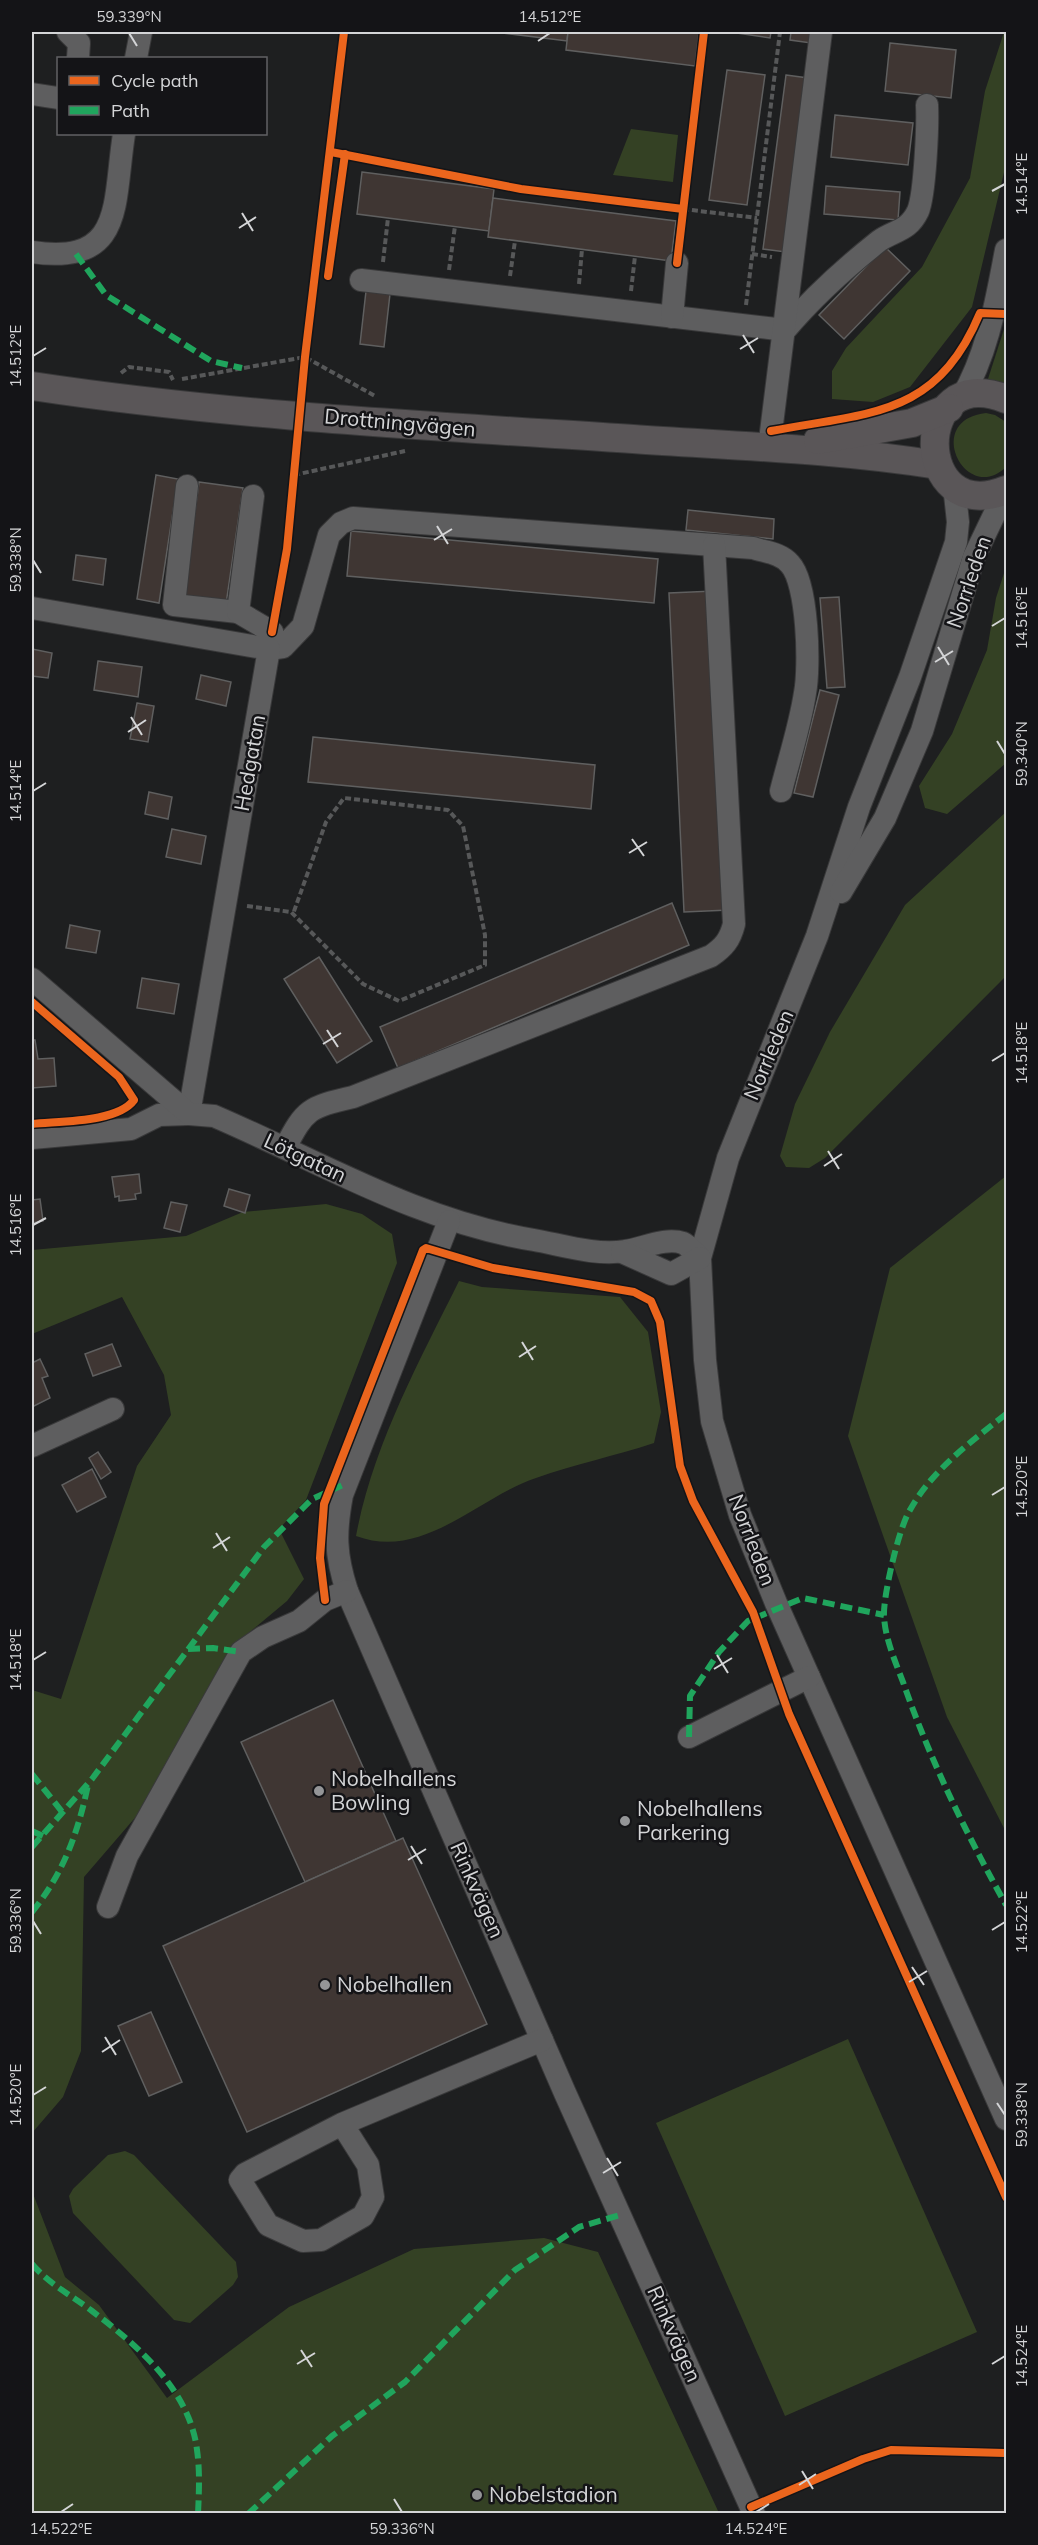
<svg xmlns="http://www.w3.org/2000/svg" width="1038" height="2545" font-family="Mulish,sans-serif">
	<rect width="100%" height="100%" fill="#1e1f20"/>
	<!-- green -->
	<g fill="#344124">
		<path d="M1004 32H1006V164L972 307 910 387 873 402 832 399V371L846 348 922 267 970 178 985 91Z"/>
		<path d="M631 129 678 135 673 182 613 175Z"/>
		<path d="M1006 323V385L987 382Z"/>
		<path d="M986 413 995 415 1006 422V467C966 506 922 420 986 413Z"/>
		<path d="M1006 567V763L947 814 925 808 919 786 952 734 987 650 996 598Z"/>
		<path d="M1006 812V976L825 1158 809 1168 786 1167 780 1156 795 1104 830 1032 905 905Z"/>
		<path d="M1006 1176V1832L947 1717 848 1436 890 1268Z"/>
		<path d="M326 1204 362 1214 392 1234 397 1263 306 1500 279 1529 304 1579 287 1601 239 1641 158 1791 84 1877 81 2051 63 2097 32 2133V1690L61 1699 137 1466 171 1415 164 1375 122 1297 32 1334V1250L186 1236 243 1212Z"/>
		<path d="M459 1281 482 1287 620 1297 648 1332 661 1412 654 1443C615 1456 575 1464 536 1478 477 1498 423 1561 356 1536 373 1445 419 1362 459 1281Z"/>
		<path d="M848 2039 977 2332 785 2416 656 2123Z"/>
		<path d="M125 2151 134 2155 236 2262 238 2277 233 2285 190 2323 174 2320 73 2213 69 2196 73 2189 108 2155Z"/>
		<path d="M32 2191 65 2277 99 2305 167 2398 289 2307 414 2249 544 2238 598 2252 719 2513H32Z"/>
	</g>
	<!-- building -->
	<g fill="#3f3633" stroke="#5f5f5f" stroke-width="1.5">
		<path d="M495 32H568L567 41Z"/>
		<path d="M568 32H699L695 66 566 50Z"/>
		<path d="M730 32H771L770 38Z"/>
		<path d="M791 32H812L811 43 790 40Z"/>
		<path d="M890 43 956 50 951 98 885 91Z"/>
		<path d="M727 70 765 75 747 205 709 200Z"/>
		<path d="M786 75 808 78 786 252 763 249Z"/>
		<path d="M835 115 913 123 908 165 831 157Z"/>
		<path d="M362 172 494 189 489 231 357 214Z"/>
		<path d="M826 186 900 192 898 220 824 214Z"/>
		<path d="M493 198 676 221 671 261 488 237Z"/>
		<path d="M885 247 910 271 844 339 819 315Z"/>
		<path d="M366 291 390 294 384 347 360 344Z"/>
		<path d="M156 475 178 479 159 603 137 599Z"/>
		<path d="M199 482 243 488 226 604 183 599Z"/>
		<path d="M688 510 774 519 773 539 686 530Z"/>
		<path d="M351 531 658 559 654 603 347 576Z"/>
		<path d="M76 555 106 559 103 585 73 580Z"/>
		<path d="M714 591 729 910 684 912 669 593Z"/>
		<path d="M839 597 845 687 827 688 820 598Z"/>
		<path d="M32 649 52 653 48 678 32 676Z"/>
		<path d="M98 661 142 667 138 697 94 690Z"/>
		<path d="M201 675 231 682 226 706 196 699Z"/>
		<path d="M820 690 839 695 813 797 794 793Z"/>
		<path d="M137 703 154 706 148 742 130 739Z"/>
		<path d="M313 737 595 765 591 809 308 782Z"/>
		<path d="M149 792 172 797 168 819 145 814Z"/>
		<path d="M172 829 206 836 201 864 166 857Z"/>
		<path d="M672 903 689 945 398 1068 380 1027Z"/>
		<path d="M70 925 100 931 96 953 66 948Z"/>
		<path d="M319 957 372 1041 337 1063 284 979Z"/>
		<path d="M142 978 179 984 174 1014 137 1008Z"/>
		<path d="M32 1040H35L38 1059 54 1058 56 1086 32 1088Z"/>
		<path d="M139 1174 141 1193 135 1194 136 1199 119 1201V1196L115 1197 112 1177Z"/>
		<path d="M229 1189 250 1195 245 1213 224 1206Z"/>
		<path d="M40 1199 43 1221 32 1223V1200Z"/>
		<path d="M171 1202 187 1205 180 1232 164 1228Z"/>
		<path d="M112 1344 121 1366 93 1376 85 1354Z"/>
		<path d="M40 1359 48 1376 42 1378 50 1398 32 1407V1363Z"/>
		<path d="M98 1452 111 1472 101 1479 89 1458Z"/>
		<path d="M92 1469 106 1497 77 1512 62 1485Z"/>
		<path d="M333 1700 396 1841 305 1882 241 1742Z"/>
		<path d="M403 1838 487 2024 247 2132 163 1946Z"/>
		<path d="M151 2012 182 2082 149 2096 118 2026Z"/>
	</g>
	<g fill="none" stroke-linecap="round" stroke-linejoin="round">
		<defs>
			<g id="minor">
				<path d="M68 32 79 43 78 58"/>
				<path d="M136 58 141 32"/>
				<path d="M32 94 58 98"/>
				<path d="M32 252C125 266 113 203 124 134"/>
				<path d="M361 280 785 330C813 297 845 268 879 241 894 230 908 232 918 211 925 194 928 125 927 105"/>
				<path d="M672 317 677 263"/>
				<path d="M961 399C988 353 996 302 1006 250"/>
				<path d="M769 448 821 32"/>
				<path d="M954 485 958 522 956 542 910 677 859 807 817 936 728 1158 700 1258 705 1360 712 1421 740 1515 776 1603 1006 2119"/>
				<path d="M187 486 174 605 238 612"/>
				<path d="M253 496 238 612 272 632 269 649 283 647 303 626 329 535 341 523 353 518 753 548C765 552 781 553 790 564 808 583 810 667 805 693 800 726 789 759 781 791"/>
				<path d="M32 608 269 649 189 1114 159 1115 131 1129 32 1138"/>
				<path d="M841 892 885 818 922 731 974 557 1006 490"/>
				<path d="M32 979 189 1114 214 1116C321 1162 418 1221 534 1240 562 1245 596 1256 625 1251 642 1249 665 1237 683 1243 688 1245 695 1254 700 1258"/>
				<path d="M285 1148C305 1109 309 1107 353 1097L711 956C724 947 730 940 734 924L714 545"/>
				<path d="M449 1221 342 1495C335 1532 335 1554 347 1591L565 2093 754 2514"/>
				<path d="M622 1252 671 1274 700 1258"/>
				<path d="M32 1446 113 1409"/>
				<path d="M689 1737 809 1677"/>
				<path d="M108 1907 127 1856 241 1652 263 1637 299 1621 325 1600 347 1591"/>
				<path d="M342 2124 368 2165 373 2197 363 2216 321 2240 303 2241 268 2225 240 2180 245 2174 342 2124 542 2040"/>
			</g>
			<g id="major">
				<path d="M32 386C230 416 433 426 633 439 735 446 837 449 938 465"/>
				<path d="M1006 399C910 360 912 528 1006 490"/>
				<path d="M818 440 912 423 949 408"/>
			</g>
		</defs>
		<!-- minor casing -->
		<use href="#minor" stroke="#39393a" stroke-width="24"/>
		<!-- major casing -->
		<use href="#major" stroke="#39393a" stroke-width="30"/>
		<!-- path -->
		<g stroke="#575859" stroke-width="4" stroke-dasharray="6 3" stroke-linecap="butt">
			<path d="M683 209 757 218"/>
			<path d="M752 254 772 257"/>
			<path d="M383 262 388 218"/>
			<path d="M449 270 455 226"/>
			<path d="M510 276 515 241"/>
			<path d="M579 284 582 249"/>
			<path d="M631 291 635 256"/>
			<path d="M746 305 780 32"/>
			<path d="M121 373 129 367 169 372 173 380"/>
			<path d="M182 379 305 357 375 396"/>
			<path d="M294 475 405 451"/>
			<path d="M247 906 291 912 363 984 399 1001 485 965V935L463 826 448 810 344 798 326 822 293 914"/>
		</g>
		<!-- minor -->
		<use href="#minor" stroke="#5e5e5f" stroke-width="22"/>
		<!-- major -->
		<use href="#major" stroke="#5a5658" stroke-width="28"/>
		<!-- quiet -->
		<g stroke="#20a55d" stroke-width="6" stroke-dasharray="12 6" stroke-linecap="butt">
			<path d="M76 254 106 295 211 361 242 368"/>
			<path d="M1006 1414C972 1441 932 1470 910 1510 899 1527 883 1596 884 1616 885 1638 895 1661 903 1682 930 1760 966 1833 1006 1905"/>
			<path d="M188 1649 213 1648 241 1652"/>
			<path d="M689 1737 690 1696 719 1652 748 1621 803 1598 884 1615"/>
			<path d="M32 1774 63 1813"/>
			<path d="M32 1831 43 1836"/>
			<path d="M32 1847 92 1779 264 1547 312 1499 347 1483"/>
			<path d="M32 1912C63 1874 78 1833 88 1785"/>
			<path d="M32 2264C49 2284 71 2295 92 2311 137 2345 190 2390 197 2450 200 2471 199 2492 198 2514"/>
			<path d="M248 2514 332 2436 405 2382 515 2270 579 2227 620 2215"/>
		</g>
		<defs>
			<g id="cycleway">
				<path d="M331 152 521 189 683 209"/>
				<path d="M677 263 704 32"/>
				<path d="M328 276 345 154"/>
				<path d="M771 431C870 412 936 418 980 313L1006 314"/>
				<path d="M272 632 287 549 305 357 344 32"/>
				<path d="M32 1002 119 1077 134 1100C117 1123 59 1121 32 1124"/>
				<path d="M325 1600 320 1558 324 1504 423 1250 426 1248 493 1268 634 1292 651 1301 660 1322 680 1466 693 1501 753 1612 789 1714 1006 2197"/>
				<path d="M751 2507 863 2459 891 2450 1005 2453"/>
			</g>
		</defs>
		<!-- cycleway casing -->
		<use href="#cycleway" stroke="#141417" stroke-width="11"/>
		<!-- cycleway -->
		<use href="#cycleway" stroke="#eb651d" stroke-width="8"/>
	</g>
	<!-- ticks -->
	<path fill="none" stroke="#d4d5d7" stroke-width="2" d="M129 33 137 46M538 41 550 33M992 191 1005 184M242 213 253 231M239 228 256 217M743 335 754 353M740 349 758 338M33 356 46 348M437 526 448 544M434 540 452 529M33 560 41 573M992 626 1005 618M938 647 949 665M935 662 953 651M131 717 142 735M128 732 146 720M997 741 1005 754M33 791 46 783M632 839 644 856M629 853 647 842M327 1030 338 1047M323 1044 341 1033M992 1061 1005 1053M828 1151 839 1169M824 1166 842 1154M33 1225 46 1218M522 1342 533 1360M519 1357 536 1346M992 1495 1005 1487M216 1533 227 1551M213 1548 230 1537M717 1655 728 1673M33 1660 46 1652M714 1669 732 1658M411 1846 422 1864M408 1860 426 1849M33 1921 41 1934M992 1930 1005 1922M912 1967 924 1985M909 1982 927 1971M105 2037 116 2055M102 2052 120 2040M33 2095 46 2087M997 2103 1005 2115M607 2158 618 2176M603 2173 621 2162M301 2350 312 2367M297 2364 315 2353M992 2364 1005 2356M802 2471 813 2489M799 2485 816 2474M394 2499 402 2512M61 2512 73 2504M756 2512 769 2504"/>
	<!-- markers -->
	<g fill="#949597" stroke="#141417" stroke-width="2">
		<circle cx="319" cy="1791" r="6"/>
		<circle cx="625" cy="1821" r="6"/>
		<circle cx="325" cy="1985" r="6"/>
		<circle cx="477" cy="2495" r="6"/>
	</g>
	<g text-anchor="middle" stroke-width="5" stroke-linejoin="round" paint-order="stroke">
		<!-- street labels -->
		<g font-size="21" fill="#d4d5d7" stroke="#141417">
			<text transform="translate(400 423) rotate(5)" y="7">Drottningvägen</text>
			<text transform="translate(969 582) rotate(-71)" y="7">Norrleden</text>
			<text transform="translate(250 763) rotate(-80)" y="7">Hedgatan</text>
			<text transform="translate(769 1055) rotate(-67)" y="7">Norrleden</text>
			<text transform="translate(305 1158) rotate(25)" y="7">Lötgatan</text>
			<text transform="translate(752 1540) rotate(69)" y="7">Norrleden</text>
			<text transform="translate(477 1890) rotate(66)" y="7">Rinkvägen</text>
			<text transform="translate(674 2334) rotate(66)" y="7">Rinkvägen</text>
		</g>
		<!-- poi labels -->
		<g font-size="21" fill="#d4d5d7" stroke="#141417" text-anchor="start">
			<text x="331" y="1786">Nobelhallens<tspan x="331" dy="24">Bowling</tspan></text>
			<text x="637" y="1816">Nobelhallens<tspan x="637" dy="24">Parkering</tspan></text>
			<text x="337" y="1992">Nobelhallen</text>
			<text x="489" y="2502">Nobelstadion</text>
		</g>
	</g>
	<!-- border -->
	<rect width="1038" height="2545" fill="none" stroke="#141417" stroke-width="66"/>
	<!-- legend -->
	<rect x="57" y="57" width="210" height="78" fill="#141417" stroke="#616164" stroke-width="1.5"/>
	<rect x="69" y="76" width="30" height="9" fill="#eb651d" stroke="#616164" stroke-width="1.5"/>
	<text x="111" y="87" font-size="18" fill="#d4d5d7">Cycle path</text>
	<rect x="69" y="106" width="30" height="9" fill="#20a55d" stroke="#616164" stroke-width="1.5"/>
	<text x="111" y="117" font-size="18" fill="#d4d5d7">Path</text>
	<rect x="33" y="33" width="972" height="2479" fill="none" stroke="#d4d5d7" stroke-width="2"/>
	<g font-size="15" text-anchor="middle" fill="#d4d5d7">
		<text x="129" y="22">59.339°N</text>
		<text x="550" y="22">14.512°E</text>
		<text transform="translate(1022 184) rotate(-90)" y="5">14.514°E</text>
		<text transform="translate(16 356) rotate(-90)" y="5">14.512°E</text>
		<text transform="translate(16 560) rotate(-90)" y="5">59.338°N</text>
		<text transform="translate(1022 618) rotate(-90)" y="5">14.516°E</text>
		<text transform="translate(1022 754) rotate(-90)" y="5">59.340°N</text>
		<text transform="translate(16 791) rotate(-90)" y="5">14.514°E</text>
		<text transform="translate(1022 1053) rotate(-90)" y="5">14.518°E</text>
		<text transform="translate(16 1225) rotate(-90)" y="5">14.516°E</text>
		<text transform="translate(1022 1487) rotate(-90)" y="5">14.520°E</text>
		<text transform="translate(16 1660) rotate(-90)" y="5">14.518°E</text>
		<text transform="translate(16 1921) rotate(-90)" y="5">59.336°N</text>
		<text transform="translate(1022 1922) rotate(-90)" y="5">14.522°E</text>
		<text transform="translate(16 2095) rotate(-90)" y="5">14.520°E</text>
		<text transform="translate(1022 2115) rotate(-90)" y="5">59.338°N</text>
		<text transform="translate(1022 2356) rotate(-90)" y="5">14.524°E</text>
		<text x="61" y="2534">14.522°E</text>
		<text x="402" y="2534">59.336°N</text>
		<text x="756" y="2534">14.524°E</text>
	</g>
</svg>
